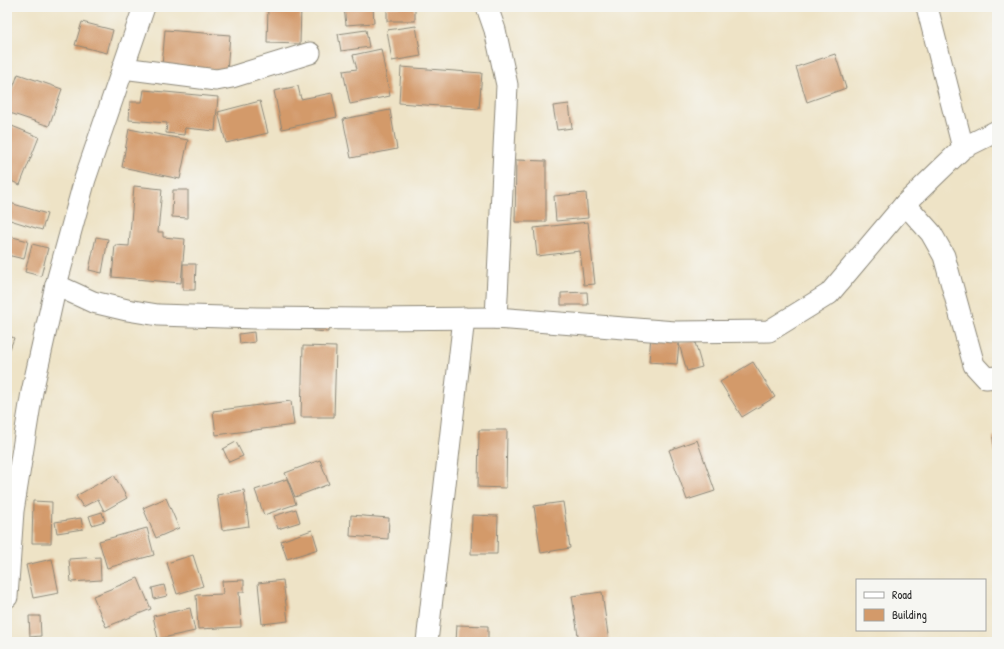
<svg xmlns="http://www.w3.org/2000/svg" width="1004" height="649" font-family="'Patrick Hand',sans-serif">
	<rect width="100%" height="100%" fill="#f6f6f2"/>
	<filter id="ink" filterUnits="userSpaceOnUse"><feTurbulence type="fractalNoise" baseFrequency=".025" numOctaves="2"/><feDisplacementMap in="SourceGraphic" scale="8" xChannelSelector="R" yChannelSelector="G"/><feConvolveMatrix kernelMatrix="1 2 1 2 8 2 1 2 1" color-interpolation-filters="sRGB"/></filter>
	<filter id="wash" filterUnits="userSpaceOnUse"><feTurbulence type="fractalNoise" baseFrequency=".012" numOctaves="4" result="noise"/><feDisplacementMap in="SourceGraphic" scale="16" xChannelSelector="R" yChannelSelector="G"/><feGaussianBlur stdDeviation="0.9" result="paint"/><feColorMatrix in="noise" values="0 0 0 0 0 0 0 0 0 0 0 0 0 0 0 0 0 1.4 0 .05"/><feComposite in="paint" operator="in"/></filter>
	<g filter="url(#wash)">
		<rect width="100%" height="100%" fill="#eee3c6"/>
		<g id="blocks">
			<!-- building -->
			<g fill="#d39a6a">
				<path d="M268 7H301L300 44 267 43Z"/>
				<path d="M344 7H373L374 23 346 25Z"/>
				<rect x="387" y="7" width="28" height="14"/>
				<path d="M82 22 113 30 107 53 75 45Z"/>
				<path d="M416 26 421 56 392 61 387 30Z"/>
				<path d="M165 30 230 35 227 71 162 66Z"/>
				<path d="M366 30 369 47 341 51 338 34Z"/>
				<path d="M381 49 390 96 350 104 343 71 357 69 353 55Z"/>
				<path d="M835 54 846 88 807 102 796 67Z"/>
				<path d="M401 67 482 73 479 109 399 103Z"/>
				<path d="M18 74 62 89 49 126 7 112V105Z"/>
				<path d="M298 86 301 99 332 93 337 117 282 129 274 91Z"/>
				<path d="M144 90 218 97 215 131 185 128 184 135 166 133 167 123 129 120 130 102H142Z"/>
				<path d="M260 101 268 133 226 143 218 112Z"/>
				<path d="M569 104 572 128 557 130 553 106Z"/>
				<path d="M390 110 397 149 351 158 343 119Z"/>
				<path d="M7 124 39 137 20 185 7 179Z"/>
				<path d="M129 129 188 140 180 179 122 167Z"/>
				<path d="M516 160 546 161V222H515Z"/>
				<path d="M134 186 162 189 158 232H163V237L185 239 181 283 112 277 115 245 129 246Z"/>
				<path d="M173 190H188V218L172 217Z"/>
				<path d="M586 193 588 218 556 221 554 196Z"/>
				<path d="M10 203 47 214 42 230 7 219V213Z"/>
				<path d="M588 222 595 284 584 285 580 251 537 256 534 228Z"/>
				<path d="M9 236 28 241 24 259 7 255V245Z"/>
				<path d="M96 237 108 239 102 273 89 270Z"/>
				<path d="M32 244 48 248 41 276 25 272Z"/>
				<path d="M183 264H196L195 290H183Z"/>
				<path d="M587 292 588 305H561V293Z"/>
				<path d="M314 320 329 321 328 332 313 331Z"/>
				<path d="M254 332 255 342 240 344 239 334Z"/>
				<path d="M651 334 679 336V343L694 339 702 367 687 371 679 344 677 364 649 362Z"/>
				<path d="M7 335 14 338 10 349 7 348Z"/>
				<path d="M303 346 336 347 334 417H301Z"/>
				<path d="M753 362 775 397 742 417 720 382Z"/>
				<path d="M291 401 294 425 216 435 213 411Z"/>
				<path d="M479 430H507L506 488 478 487Z"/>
				<path d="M997 436V453H995L993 437Z"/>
				<path d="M697 440 715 491 687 500 669 450Z"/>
				<path d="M236 442 243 456 229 462 223 449Z"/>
				<path d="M320 460 329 484 295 497 285 473Z"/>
				<path d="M114 475 127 498 104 511 98 499 83 507 76 496Z"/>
				<path d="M287 479 296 504 264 515 255 490Z"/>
				<path d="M244 490 249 526 222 530 217 495Z"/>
				<path d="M166 498 179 528 156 538 143 508Z"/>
				<path d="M33 501 52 502 51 543H32Z"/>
				<path d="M563 502 570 548 541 553 534 506Z"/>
				<path d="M296 509 300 522 278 529 274 516Z"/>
				<path d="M102 512 105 521 92 525 89 516Z"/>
				<path d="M351 515 389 518 388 539 350 536Z"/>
				<path d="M472 515 498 516 497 554H471Z"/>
				<path d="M81 518 83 529 57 533 55 522Z"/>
				<path d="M147 528 154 555 107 568 99 541Z"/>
				<path d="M312 530 318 549 287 559 281 541Z"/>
				<path d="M193 555 203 586 177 594 167 563Z"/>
				<path d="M100 557 101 580 71 582 69 559Z"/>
				<path d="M52 559 59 593 33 598 26 565Z"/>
				<path d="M138 578 151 609 106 627 93 596Z"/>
				<path d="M244 580V592H239L241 627 198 629 196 595 223 594 222 581Z"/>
				<path d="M283 580 288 621 262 624 258 583Z"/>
				<path d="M164 585 167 596 154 599 152 588Z"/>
				<path d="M602 592 609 642H579L572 596Z"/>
				<path d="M190 608 195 631 158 639 153 616Z"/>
				<path d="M29 616H40L41 636 30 637Z"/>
				<path d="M457 625 488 626V642H456Z"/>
			</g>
		</g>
	</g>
	<g filter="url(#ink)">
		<use href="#blocks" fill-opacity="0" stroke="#8c8778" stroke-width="1"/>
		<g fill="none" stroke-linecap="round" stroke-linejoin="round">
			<defs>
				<g id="minor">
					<path d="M487 7 495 30 507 85 496 318"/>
					<path d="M927 7 963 148"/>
					<path d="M123 68 216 80 232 77 310 53"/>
					<path d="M905 204 931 233 944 256 974 365 986 378 997 377"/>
					<path d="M56 285 93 302 127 310 158 315 256 318 366 319 496 318 675 332 769 331 829 294 905 204 963 148 997 131"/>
					<path d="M7 597 13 511 32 392 56 285 85 179 144 7"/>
					<path d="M427 642 464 318"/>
				</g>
			</defs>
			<!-- minor casing -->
			<use href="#minor" stroke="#8c8778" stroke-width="23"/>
			<!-- minor -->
			<use href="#minor" stroke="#fff" stroke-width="21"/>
		</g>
	</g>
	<!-- margin -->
	<rect width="1004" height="649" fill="none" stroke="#f6f6f2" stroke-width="24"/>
	<!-- legend -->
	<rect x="856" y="579" width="130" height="52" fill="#f6f6f2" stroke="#a5a5a2"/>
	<rect x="864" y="592" width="20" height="6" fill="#ffffff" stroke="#a5a5a2"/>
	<text x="892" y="599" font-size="12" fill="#2b2b2b">Road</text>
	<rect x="864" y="609" width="20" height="12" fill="#d39a6a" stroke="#a5a5a2"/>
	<text x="892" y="619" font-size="12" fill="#2b2b2b">Building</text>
</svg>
